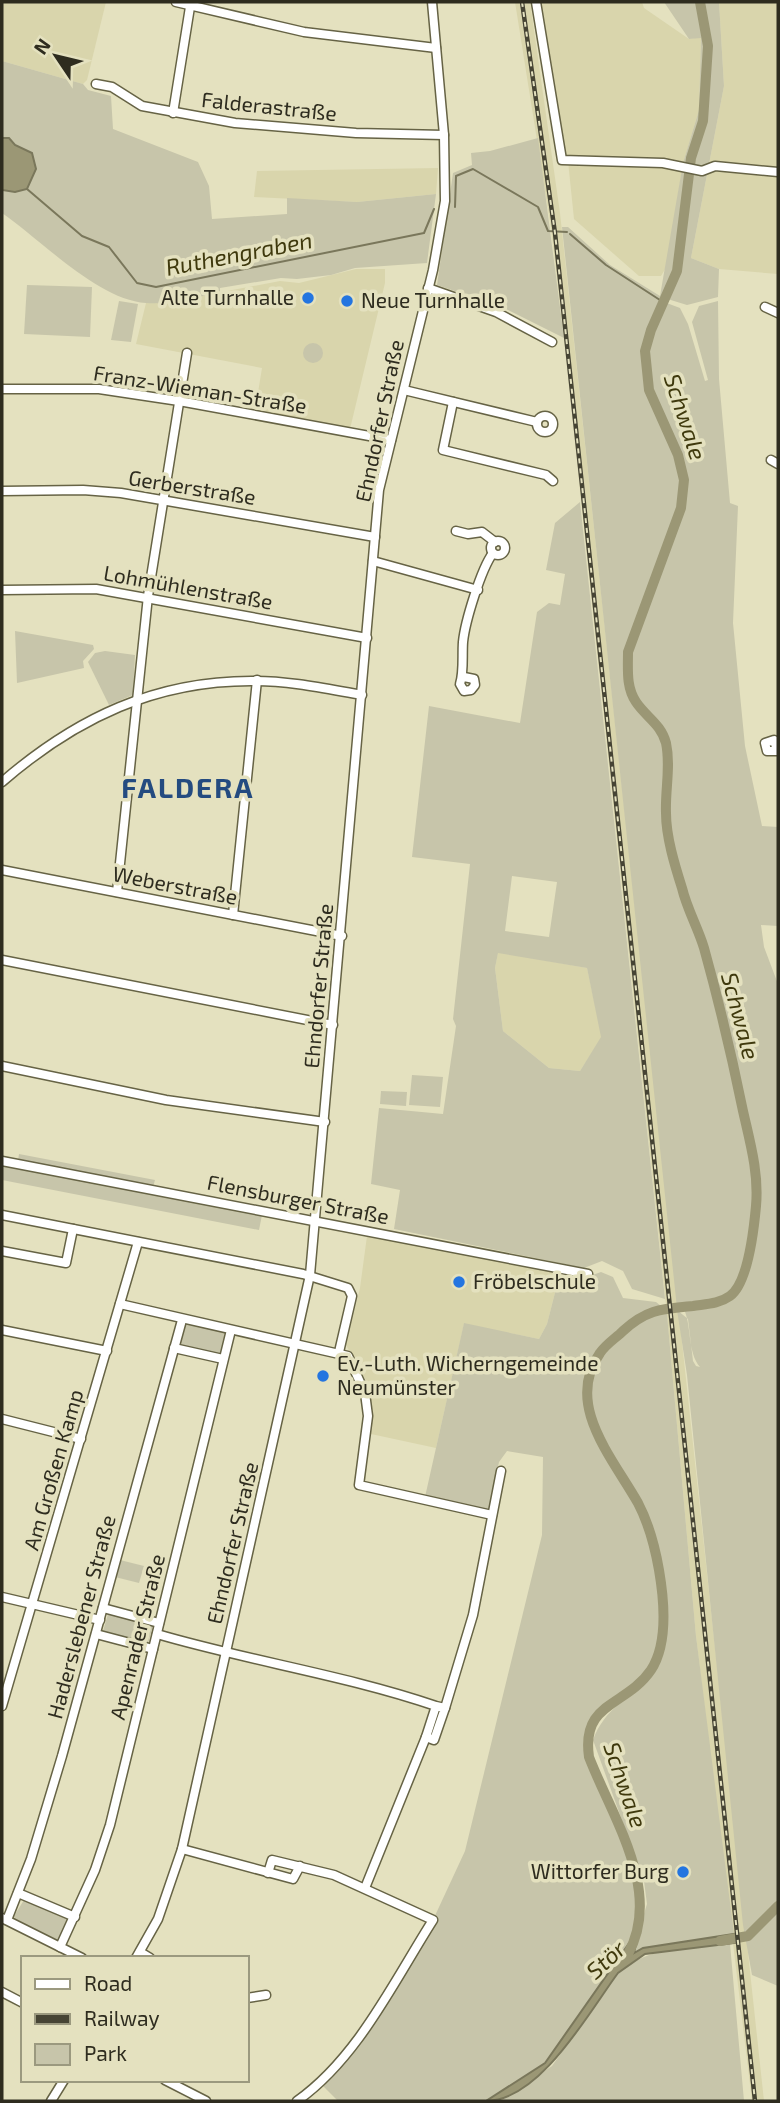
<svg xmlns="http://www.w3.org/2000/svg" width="780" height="2103" font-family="'Exo 2',sans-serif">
	<rect width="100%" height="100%" fill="#e4e1bf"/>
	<!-- built -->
	<g fill="#d9d5ac">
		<path d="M2 2H106L87 80 83 84 2 61Z"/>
		<path d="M515 2H530L560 213 764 2101H752L696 1636 667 1314 564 338 551 228Z"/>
		<path d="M536 2H642L644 8 689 39 701 37 699 110 683 163 667 266 661 276H639L574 219 568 161 562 160Z"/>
		<path d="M719 2H778V274L719 269 691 258 724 86Z"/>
		<path d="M438 168 436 194 357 202 254 197 257 171Z"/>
		<path d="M356 269H385V283L350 429 255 411 262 368 136 344 146 303 175 301 280 281 299 283Z"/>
		<path d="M498 952 587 968 602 1037 580 1071 549 1068 503 1031 495 968Z"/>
		<path d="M367 1236 556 1271 559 1277 547 1324 539 1339 464 1324 436 1448 371 1434 373 1411 366 1381 346 1345 360 1288Z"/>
	</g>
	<!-- green -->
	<g fill="#c7c5aa" fill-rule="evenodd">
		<path d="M664 2H719L724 86 691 258 719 269 718 297 687 305 661 297 664 302 680 308 688 324 705 381 708 380 692 322 699 306 718 301 719 379 730 503 738 506 733 623 745 746 762 826 778 827V926L761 925 764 947 778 984V1986L752 1975 743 1925 687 1375 677 1310 688 1319 693 1361 696 1366 700 1367C687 1353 692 1324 683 1307L677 1308 562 227H568L610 265 660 296 683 163 699 110 701 38 689 39Z"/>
		<path d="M2 61 83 84 88 90 111 96 113 129 198 162 209 186 212 219 287 214V198L357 202 436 194 427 263 355 268 331 275 297 279 281 278 220 288V292C196 297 170 305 146 303 98 300 40 239 2 213Z"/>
		<path d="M538 138 564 338 502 307 437 285 453 173 472 165 471 153 490 151Z"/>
		<path d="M27 285 92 287 90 337 24 334Z"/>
		<path d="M119 301 138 304 131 342 111 340Z"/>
		<circle cx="313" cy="353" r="10"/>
		<path d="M580 502 665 1299 632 1289 623 1271 602 1261 584 1268 394 1229 400 1190 371 1184 379 1108 443 1114 456 1026 453 1019 470 864 412 857 429 706 520 723 537 612 549 603 560 605 565 574 546 570 555 523ZM512 876 557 882 549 937 505 931ZM498 953 587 968 601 1037 580 1071 549 1068 503 1031 495 968Z"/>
		<path d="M15 631 93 645 94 649 83 661 84 668 17 683Z"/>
		<path d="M105 651 135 655 133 695 109 705 88 662 95 653Z"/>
		<path d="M412 1075 443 1077 440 1107 409 1105Z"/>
		<path d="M381 1091 407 1092 406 1106 380 1104Z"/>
		<path d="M19 1154 155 1180 153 1187 18 1161Z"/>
		<path d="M2 1164 262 1215 259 1230 2 1180Z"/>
		<path d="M556 1271 587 1277 601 1272 613 1277 623 1298 656 1302 661 1306C630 1315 603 1338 589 1367L647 1316 667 1314 696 1636 734 1934 632 1952 647 1904 644 1881 593 1740C604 1709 632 1695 655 1672L652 1670C645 1676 639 1684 632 1690 603 1712 583 1713 589 1758L639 1884 636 1888 638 1921 630 1942 619 1962 541 2067 486 2101H338L319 2082 368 2023 433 1920 465 1851 542 1535 543 1457 507 1451 499 1462 489 1508 485 1511 425 1497 464 1323 539 1339 547 1324 559 1277Z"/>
		<path d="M185 1324 225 1332 222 1354 179 1345Z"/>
		<path d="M120 1560 144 1566 139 1583 115 1577Z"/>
		<path d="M108 1614 153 1626 148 1643 103 1631Z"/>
		<path d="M24 1900 67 1918 69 1922 60 1940 56 1941 15 1920 14 1916Z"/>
		<path d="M730 1944 744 2101H499L552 2066 618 1973C647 1946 692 1948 730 1944Z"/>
	</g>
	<!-- water -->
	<g fill="#9b9775" stroke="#7a775b" stroke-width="2">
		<path d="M2 138H9L15 145 32 153 36 169 27 189 15 192 2 190Z"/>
		<path d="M734 1934 735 1943 645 1954 618 1973C589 2012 540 2101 486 2101L545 2063 630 1942 636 1944 634 1953 643 1948Z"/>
	</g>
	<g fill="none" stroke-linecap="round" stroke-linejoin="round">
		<!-- stream -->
		<g stroke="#7a775b" stroke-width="2">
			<path d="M27 189 82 236 109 247 137 283 156 287 424 233 434 209"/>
			<path d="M455 207 456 176 473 169 538 207 548 231 567 232"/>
			<path d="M570 234 606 265 663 302"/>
		</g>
		<!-- river -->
		<g stroke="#9b9775" stroke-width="10">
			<path d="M720 1941 748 1936 778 1906"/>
			<path d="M628 1954C663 1891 612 1817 589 1757 581 1701 626 1707 651 1670 668 1644 664 1599 659 1570 655 1547 649 1524 638 1503 612 1457 564 1404 600 1353 606 1344 616 1338 623 1331 647 1309 662 1309 693 1306 706 1304 719 1304 730 1296 748 1283 754 1228 756 1206 759 1173 750 1142 743 1111 732 1057 719 1002 704 948 698 928 687 909 682 888 675 866 666 837 666 813 665 790 671 766 666 743 661 724 646 717 636 702 626 687 628 670 628 652L681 508 684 480 678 455 649 390 645 351 651 330 677 271 691 158 703 121 708 46 700 2"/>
		</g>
		<defs>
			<g id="minor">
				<path d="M176 2 304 32 436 48"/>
				<path d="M536 2 562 160 663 163 702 171 715 166 778 172"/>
				<path d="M96 84 112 87 142 106 235 123 356 133 444 135"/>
				<path d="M173 113 190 7"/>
				<path d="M428 288 496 312 552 342"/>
				<path d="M765 307 778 313"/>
				<path d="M2 389H99L179 401 391 440"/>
				<path d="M404 390 537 422"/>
				<path d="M453 402 443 450 546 475 553 481"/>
				<circle cx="545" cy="424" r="8"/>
				<path d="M771 460 778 464"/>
				<path d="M2 491 83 490 121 493 375 537"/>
				<path d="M456 531 468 534 482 532 495 542"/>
				<circle cx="498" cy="548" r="7"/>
				<path d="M373 561 478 590"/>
				<path d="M2 590 96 589 367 638"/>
				<path d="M464 677 474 679 475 685 471 690 464 691 460 684C464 672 462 656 463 642 465 622 481 569 493 553"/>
				<path d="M777 751 774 740 765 743 767 751H778"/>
				<path d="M2 782C76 718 156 680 255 681 291 681 327 689 362 695"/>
				<path d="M2 870 342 936"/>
				<path d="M117 892 148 596 187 353"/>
				<path d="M233 915 257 680"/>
				<path d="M2 960 333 1025"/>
				<path d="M2 1066 166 1100 325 1122"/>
				<path d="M2 1161 588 1274"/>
				<path d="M2 1215 303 1274 348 1288 352 1296 339 1352"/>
				<path d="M2 1251 66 1263 73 1229"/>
				<path d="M120 1304 348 1356 365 1393 368 1416 359 1485 492 1515"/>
				<path d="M2 1330 107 1351"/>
				<path d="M174 1348 223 1359"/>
				<path d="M2 1419 81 1439"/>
				<path d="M2 1597 100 1620"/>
				<path d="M103 1608 159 1623"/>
				<path d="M96 1634 153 1649"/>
				<path d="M157 1634C249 1661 345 1675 436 1706L445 1708 434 1740 426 1737 436 1706"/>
				<path d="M2 1706 138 1242"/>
				<path d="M445 1708 473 1615 501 1471"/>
				<path d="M182 1849 293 1879 300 1866"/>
				<path d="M268 1873 272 1860 334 1875 433 1920C394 1981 358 2058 297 2101"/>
				<path d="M365 1888 426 1737"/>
				<path d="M18 1893 75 1917"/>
				<path d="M2 1918 82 1958"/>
				<path d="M7 1920 31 1859 62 1756 182 1320"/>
				<path d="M60 1947 95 1870 110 1825 231 1330"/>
				<path d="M140 1952 150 1958"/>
				<path d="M136 1958 158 1919 182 1849 310 1275 379 490 433 270 445 201 444 135 432 2"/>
				<path d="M2 1992 23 2003"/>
				<path d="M247 1998 266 1995"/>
				<path d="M165 2080 206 2101"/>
				<path d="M51 2101 64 2080"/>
			</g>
		</defs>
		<!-- minor casing -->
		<use href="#minor" stroke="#666345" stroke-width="11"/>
		<!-- minor -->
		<use href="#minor" stroke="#fff" stroke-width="8"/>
		<defs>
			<path id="rail" d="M522 2 555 233 755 2101"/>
		</defs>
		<!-- rail casing -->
		<use href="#rail" stroke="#464434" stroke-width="4.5"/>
		<!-- rail -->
		<use href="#rail" stroke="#e4e1bf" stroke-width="2" stroke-dasharray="5" stroke-linecap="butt"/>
	</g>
	<!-- markers -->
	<g fill="#2475e0" stroke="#e4e1bf" stroke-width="2.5">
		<circle cx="308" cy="298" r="7"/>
		<circle cx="347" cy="301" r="7"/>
		<circle cx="459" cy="1282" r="7"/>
		<circle cx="323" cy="1376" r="7"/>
		<circle cx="683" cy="1872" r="7"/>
	</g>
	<g text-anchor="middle" stroke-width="7" stroke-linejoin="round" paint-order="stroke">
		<!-- street labels -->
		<g font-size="21" fill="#2e2c1f" stroke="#e4e1bf">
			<text transform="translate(269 107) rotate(6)" y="7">Falderastraße</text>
			<text transform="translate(200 390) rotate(9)" y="7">Franz-Wieman-Straße</text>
			<text transform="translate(380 421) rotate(-78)" y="7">Ehndorfer Straße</text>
			<text transform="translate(192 488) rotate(9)" y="7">Gerberstraße</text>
			<text transform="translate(188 588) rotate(10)" y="7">Lohmühlenstraße</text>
			<text transform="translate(175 886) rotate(11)" y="7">Weberstraße</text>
			<text transform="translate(319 986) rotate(-85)" y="7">Ehndorfer Straße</text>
			<text transform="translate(298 1200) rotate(11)" y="7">Flensburger Straße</text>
			<text transform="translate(54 1470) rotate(-74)" y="7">Am Großen Kamp</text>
			<text transform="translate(233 1543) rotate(-77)" y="7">Ehndorfer Straße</text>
			<text transform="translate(82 1617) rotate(-75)" y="7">Haderslebener Straße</text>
			<text transform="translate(138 1637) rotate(-76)" y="7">Apenrader Straße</text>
		</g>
		<!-- poi labels -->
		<g font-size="21" fill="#2e2c1f" stroke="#e4e1bf" text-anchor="start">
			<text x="294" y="305" text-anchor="end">Alte Turnhalle</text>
			<text x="361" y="308">Neue Turnhalle</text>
			<text x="473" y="1289">Fröbelschule</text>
			<text x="337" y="1371">Ev.-Luth. Wicherngemeinde<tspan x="337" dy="24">Neumünster</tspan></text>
			<text x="669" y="1879" text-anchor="end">Wittorfer Burg</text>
		</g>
		<!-- water labels -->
		<g font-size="23" font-style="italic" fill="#3f390d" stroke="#e4e1bf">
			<text transform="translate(239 254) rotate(-11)" y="8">Ruthengraben</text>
			<text transform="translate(685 417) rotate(72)" y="8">Schwale</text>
			<text transform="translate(740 1016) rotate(75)" y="8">Schwale</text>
			<text transform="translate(625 1785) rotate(71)" y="8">Schwale</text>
			<text transform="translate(606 1960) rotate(-43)" y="8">Stör</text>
		</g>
		<!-- district labels -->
		<g font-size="28" font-weight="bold" letter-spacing="2" fill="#244b80" stroke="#e4e1bf">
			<text x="188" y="798">FALDERA</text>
		</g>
	</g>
	<!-- border -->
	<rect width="780" height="2103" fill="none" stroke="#2e2c1f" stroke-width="7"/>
	<!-- legend -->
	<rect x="21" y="1956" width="228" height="126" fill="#e4e1bf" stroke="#9b997f" stroke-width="2"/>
	<rect x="35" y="1979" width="35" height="10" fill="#ffffff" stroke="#9b997f" stroke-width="2"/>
	<text x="84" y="1991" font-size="21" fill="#2e2c1f">Road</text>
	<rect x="35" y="2014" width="35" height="10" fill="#464434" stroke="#9b997f" stroke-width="2"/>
	<text x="84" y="2026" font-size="21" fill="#2e2c1f">Railway</text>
	<rect x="35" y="2044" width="35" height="21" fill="#c7c5aa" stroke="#9b997f" stroke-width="2"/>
	<text x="84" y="2061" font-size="21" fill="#2e2c1f">Park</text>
	<!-- north arrow -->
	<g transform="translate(56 56) rotate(305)" stroke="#e4e1bf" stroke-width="5" paint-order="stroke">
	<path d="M0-5L12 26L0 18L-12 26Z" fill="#2e2c1f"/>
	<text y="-10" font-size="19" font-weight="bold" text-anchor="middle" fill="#2e2c1f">N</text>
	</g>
</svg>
